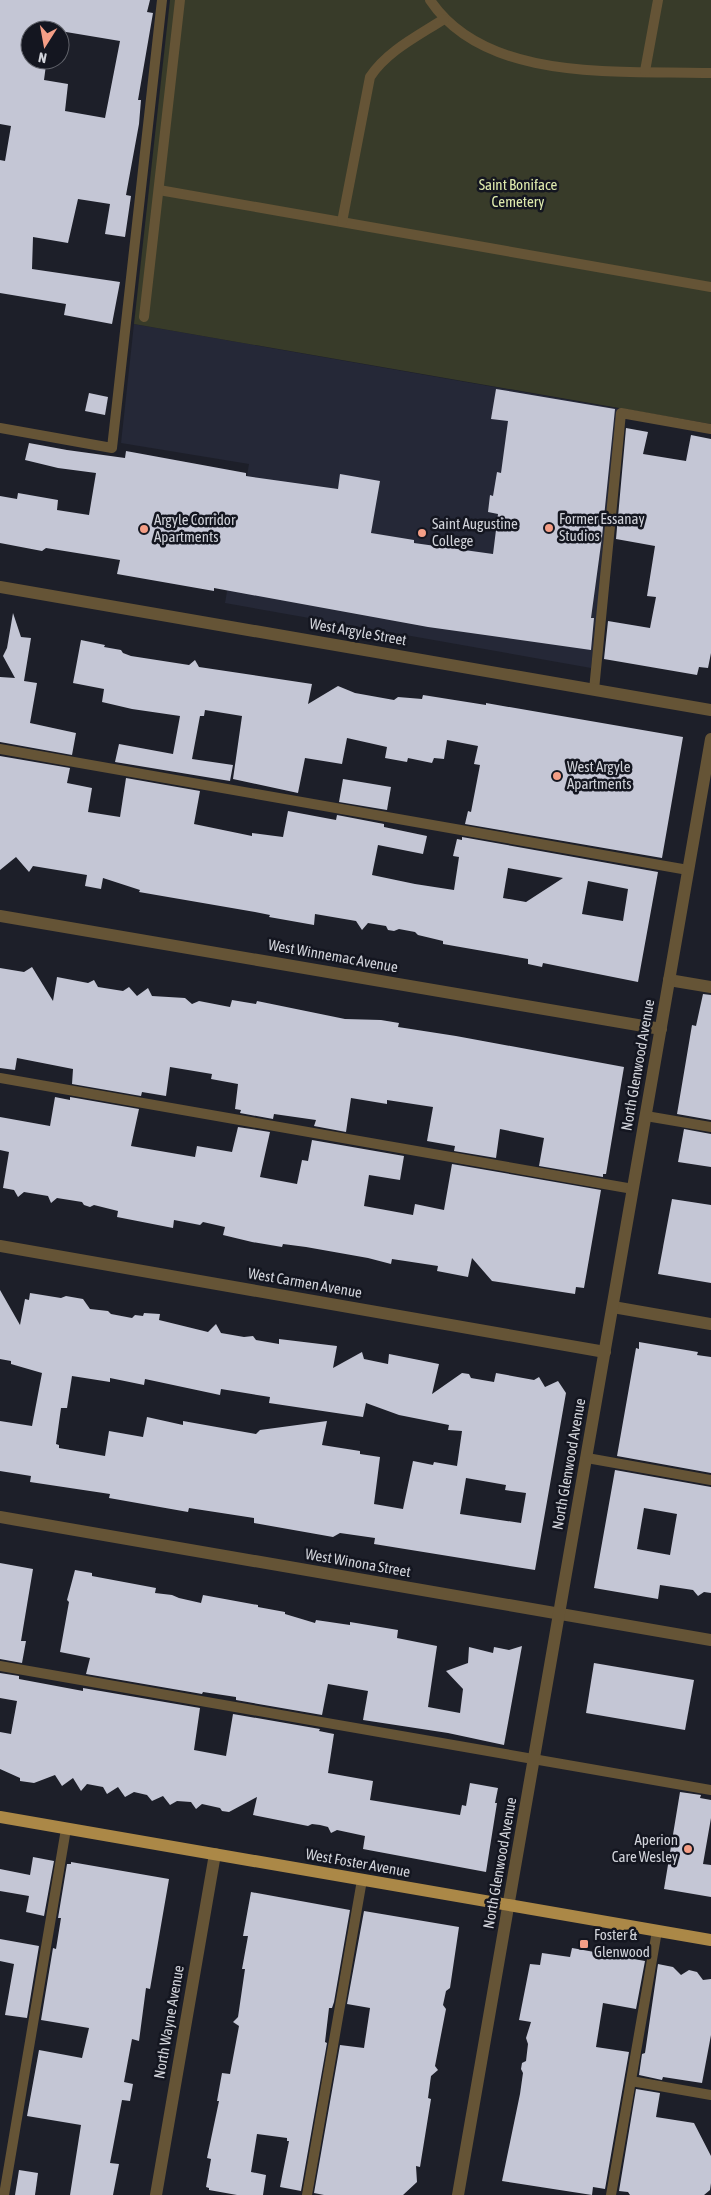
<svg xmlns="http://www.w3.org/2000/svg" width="711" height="2195" font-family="'Asap Condensed',sans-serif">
	<rect width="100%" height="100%" fill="#1d1f29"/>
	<!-- built -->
	<path fill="#252837" d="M134 324 621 409 591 668 225 603 249 464 121 443Z"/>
	<!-- green -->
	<path fill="#383b29" d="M170 0H711V424L134 324Z"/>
	<!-- building -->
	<g fill="#c4c6d5" fill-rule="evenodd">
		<path d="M0 0H150L147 12 153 13 138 100H141L139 124 126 195 131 196 125 237 105 234 110 204 78 199 68 243 33 237 32 269 120 282 112 324 64 315 66 304 0 293V160L5 161 11 126 0 124ZM30 26 120 41 105 118 65 111 68 84 44 80 46 65 38 63V60H30Z"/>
		<path d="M496 389 615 409 602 537 591 618H594L591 650 428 627 214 588V591L117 574 120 560 46 548 42 551 0 543V496L17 499 18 493 58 500 57 510 89 515 96 473 58 468 25 460 29 443 67 450 125 458 126 451 246 473V476L338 489 340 474 380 481 371 533 414 540V543L493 554 498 514 488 512 490 495 493 496 497 472 501 473 508 421 491 419Z"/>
		<path d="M89 393 108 397 105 415 85 411Z"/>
		<path d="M626 428 648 432 643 454 686 461 691 435 711 439V653L708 668 699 667 697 675 604 659 608 621 650 628 656 597 647 596 655 546 616 539Z"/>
		<path d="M13 613 21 637 31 638 24 681 37 683 30 723 76 733 72 755 0 742V677L15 678 3 656 7 648Z"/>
		<path d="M81 640 105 645 104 647 121 650 123 653 131 656 189 665 195 660 199 667 312 684 308 704 338 686 355 693 394 700 398 697 422 699 423 695 486 705V703L683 737 662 858 465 824 468 811 471 812 480 765 474 764 478 746 447 740 444 759 434 758 432 763 408 758 407 762 385 758 387 747 347 738 342 764 305 758 298 793 233 779 242 716 205 710 204 716H200L192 759 233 765 230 781 115 762 119 744 173 754 180 716 132 709 102 702 104 689 73 683Z"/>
		<path d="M0 756 70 768 67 783 92 788 88 812 120 817 126 778 200 791 194 824 252 836V833L283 837 288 811 336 820 337 815 384 824V827L427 836 423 854 378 845 372 875 415 884 454 890 459 857 453 856 457 839 462 840V837L658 872 638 982 543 963 542 967 528 964V959L443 944V941L418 935 415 932 399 929 394 931 388 930 386 926 368 923 362 930 356 921 315 914 314 925 269 917 270 915 255 912 139 892 140 890 103 878 101 889 85 886 87 875 33 866 29 872 16 857 0 870ZM508 868 563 878 526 902 503 898ZM588 881 628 889 623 921 582 914Z"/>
		<path d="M343 779 391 787 387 810 339 802Z"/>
		<path d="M32 967 53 1001 57 977 88 983 94 980 98 987 123 991 129 987 137 996 148 988 152 996 185 998 192 1004 199 1001 230 1007 232 1000 256 1004 257 1001 345 1019 381 1020 399 1023 398 1027 456 1036 624 1067 606 1174H603V1177L539 1166 544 1138 500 1129 496 1158 454 1151 455 1146 427 1141 433 1107 387 1100V1104L351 1098 346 1132 314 1126 316 1120 274 1114 273 1119 240 1113 241 1110 235 1109 238 1084 211 1079 212 1074 170 1067 166 1096 142 1092 141 1096 72 1084 73 1069 17 1058 15 1070 0 1068V968L24 972Z"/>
		<path d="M703 994 711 995V1120L677 1114 692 1025 696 1026Z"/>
		<path d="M55 1097 70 1100V1097L139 1109 131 1146 195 1157 197 1146 232 1152 238 1127 270 1132 260 1177 297 1184 302 1160 308 1161 312 1140 404 1156 400 1180 369 1175 364 1206 413 1215 415 1204 444 1210 452 1164 601 1190 584 1288 576 1287 575 1294 492 1281 472 1258 468 1277 437 1271 438 1266 392 1259 391 1264 368 1258 306 1247 283 1244 282 1247 252 1242 223 1235 225 1227 203 1222 200 1225 174 1220 173 1228 117 1217 118 1211 94 1205 90 1207 84 1205 82 1202 57 1198 51 1203 48 1196 24 1192 18 1197 14 1190 3 1188 9 1152 0 1150V1117L50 1126Z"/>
		<path d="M684 1129 711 1134V1167L678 1162Z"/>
		<path d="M672 1199 711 1205V1283L658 1274Z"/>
		<path d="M0 1290 20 1325 25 1299 29 1300 30 1293 61 1298 66 1296 83 1299 90 1309 108 1311 111 1314 132 1318 135 1315 143 1316 144 1313 160 1314 159 1320 208 1332 216 1324 221 1333 244 1337 253 1336 256 1340 279 1344V1339L337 1346 333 1368 362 1352 364 1359 388 1364 389 1354 439 1364 432 1394 462 1373 469 1374 471 1378 494 1382 496 1373 534 1380 539 1377 545 1387 558 1381 566 1393 535 1570 374 1544 375 1538 340 1533 333 1537 254 1523V1518L189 1508 188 1512 109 1498 110 1494 30 1482 31 1476 0 1471V1421L32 1426 42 1373 11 1364V1361L0 1359ZM72 1376 110 1382V1378L144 1385 145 1379 220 1395 221 1389 270 1397 269 1403 363 1417 366 1403 399 1415 449 1425 448 1430 462 1431 457 1466 434 1462 433 1465 413 1461 403 1509 374 1504 380 1457 360 1454V1451L322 1445 327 1421 260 1430 256 1434 183 1421V1425L147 1417 143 1437 109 1431 105 1456 59 1448V1445L56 1444 61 1408H67ZM466 1478 506 1485 505 1490 526 1493 521 1523 460 1514Z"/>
		<path d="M639 1342 698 1352 697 1355 711 1357V1473L617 1456 636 1348 639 1349Z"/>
		<path d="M615 1470 711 1487V1593L704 1592 698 1596 693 1590 660 1585 658 1599 594 1588ZM644 1508 677 1514 670 1555 637 1549Z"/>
		<path d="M0 1563 33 1569 21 1641H26L22 1663 0 1659Z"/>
		<path d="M75 1570 92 1573V1576L156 1588 155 1593 172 1595 179 1598 201 1603 203 1595 258 1605V1607L285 1612V1614L315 1623 316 1620 350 1625V1622L398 1630 397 1638 437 1646 428 1707 460 1713 463 1689 446 1671 468 1663 469 1647 493 1653 494 1647 509 1650 522 1646 504 1745 448 1733 363 1720 368 1691 328 1684 322 1715 236 1700V1697L203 1692 202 1694 86 1674 90 1658 60 1652 69 1602 67 1600Z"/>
		<path d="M594 1663 694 1680 685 1730 586 1713Z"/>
		<path d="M0 1673 19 1676V1679L83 1691V1688L200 1708 194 1750 226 1756 233 1714 320 1729 319 1731 334 1734 328 1773 373 1781 370 1800 460 1815 462 1805 466 1806 470 1783 498 1788 495 1803H497L486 1872 363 1849 365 1836 337 1830 331 1833 328 1827 320 1825 312 1824 308 1826 253 1815 257 1797 229 1812 222 1811 220 1808 202 1804 196 1809 191 1802 177 1801 170 1805 163 1796 152 1801 147 1795 134 1792 125 1797 118 1787 107 1794 103 1787 87 1784 81 1791 73 1778 62 1786 55 1775 34 1783 20 1781V1778L0 1769V1732L11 1734 17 1701 0 1698Z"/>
		<path d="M680 1792 701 1795 700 1798 711 1800V1818L703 1864 711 1865V1897L664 1889Z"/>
		<path d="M33 1857 54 1861 44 1916 26 1912 29 1896 0 1891V1869L30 1875Z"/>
		<path d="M71 1862 169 1879 150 1989 146 1988 139 2041 132 2039 124 2082 133 2084 130 2101 122 2100 110 2163 119 2164 113 2195H70L81 2125 27 2116 39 2050 82 2058 89 2028 41 2020 53 1948 56 1949 61 1918H58L67 1864H71Z"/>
		<path d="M251 1892 350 1910 334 2002 332 2008H329L325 2042 327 2043 301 2191 280 2187 289 2141H287V2138L257 2134 251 2172 266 2175 263 2195H237L209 2190V2188L206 2187 211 2159 207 2158 219 2101H217L222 2073 230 2074 239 2026 233 2022 238 2017 245 1969H242L248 1936H243Z"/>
		<path d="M364 1911 459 1927 450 1988 446 1991 443 2005 446 2009 435 2066 438 2070 431 2076 428 2098 431 2099 420 2167 416 2166 417 2182 403 2195H324L314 2193 340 2045 364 2048 370 2008 347 2004Z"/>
		<path d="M0 1939 39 1946 27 2018 5 2015 14 1964 0 1961Z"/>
		<path d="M572 1948 645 1961 636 2009 603 2003 596 2047 629 2052 605 2189 593 2187 592 2195 502 2181 520 2094 523 2073 521 2069 522 2063 526 2061 528 2044 526 2038 531 2022 519 2020 530 1964 540 1965 542 1953 570 1957Z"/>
		<path d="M658 1964 673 1967 681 1975 689 1970 697 1972 703 1980 711 1979V2035L702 2083 663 2077 662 2080 639 2075 642 2054 645 2053Z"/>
		<path d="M636 2089 660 2093 656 2117 694 2123 711 2156V2183L710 2190 704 2195H630L628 2192 619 2191Z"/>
		<path d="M19 2170 38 2173 35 2195H15Z"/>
	</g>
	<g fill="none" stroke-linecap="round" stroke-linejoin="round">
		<!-- lane -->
		<g stroke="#655436" stroke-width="10">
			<path d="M430 0C486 84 622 70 711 73"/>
			<path d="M645 71 658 0"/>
			<path d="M159 190 711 287"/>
			<path d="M342 222 370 77C387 51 418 36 444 19"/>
			<path d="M144 317 180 0"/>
			<path d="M0 428 112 448 162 0"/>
			<path d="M594 690 621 413 711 429"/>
			<path d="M0 749 688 870"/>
			<path d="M0 1078 633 1189"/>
			<path d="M646 1116 711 1127"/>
			<path d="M587 1458 711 1480"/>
			<path d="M0 1666 711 1790"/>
			<path d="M631 2081 711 2095"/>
			<path d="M4 2195 66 1829"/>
			<path d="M307 2195 362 1880"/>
			<path d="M611 2195 657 1931"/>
		</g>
		<!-- street -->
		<g stroke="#655436" stroke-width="12">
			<path d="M0 587 711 710"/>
			<path d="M0 916 661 1029"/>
			<path d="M669 980 711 987"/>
			<path d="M0 1246 605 1352"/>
			<path d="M613 1307 711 1324"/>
			<path d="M0 1517 711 1640"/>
			<path d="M156 2195 215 1854"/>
			<path d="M458 2195 711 739"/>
		</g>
		<!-- primary -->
		<path stroke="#ab8847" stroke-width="12" d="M0 1817 711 1940"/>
	</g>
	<!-- markers -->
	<g fill="#f49e86" stroke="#141620" stroke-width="2">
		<circle cx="549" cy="528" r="5"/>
		<circle cx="144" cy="529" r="5"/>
		<circle cx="422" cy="533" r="5"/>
		<circle cx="557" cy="776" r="5"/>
		<circle cx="688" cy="1849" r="5"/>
		<rect x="579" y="1939" width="10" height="10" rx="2.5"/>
	</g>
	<g text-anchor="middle" stroke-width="5" stroke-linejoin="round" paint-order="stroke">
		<!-- park labels -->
		<g font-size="15" fill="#deeaad" stroke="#141620">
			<text x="518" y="190">Saint Boniface<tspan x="518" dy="17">Cemetery</tspan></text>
		</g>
		<!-- poi labels -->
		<g font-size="15" fill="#d1d3da" stroke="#141620" text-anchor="start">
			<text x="559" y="524">Former Essanay<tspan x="559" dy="17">Studios</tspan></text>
			<text x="154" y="525">Argyle Corridor<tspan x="154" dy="17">Apartments</tspan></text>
			<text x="432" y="529">Saint Augustine<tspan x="432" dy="17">College</tspan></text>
			<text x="567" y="772">West Argyle<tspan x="567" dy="17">Apartments</tspan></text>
			<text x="678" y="1845" text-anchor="end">Aperion<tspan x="678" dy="17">Care Wesley</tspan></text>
			<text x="594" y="1940">Foster &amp;<tspan x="594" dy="17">Glenwood</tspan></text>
		</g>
		<!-- street labels -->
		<g font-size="15" fill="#d1d3da" stroke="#141620">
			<text transform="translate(358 632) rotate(10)" y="5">West Argyle Street</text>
			<text transform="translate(333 956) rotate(10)" y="5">West Winnemac Avenue</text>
			<text transform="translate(638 1065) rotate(-80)" y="5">North Glenwood Avenue</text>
			<text transform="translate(305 1283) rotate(10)" y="5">West Carmen Avenue</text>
			<text transform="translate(569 1464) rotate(-80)" y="5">North Glenwood Avenue</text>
			<text transform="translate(358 1563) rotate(10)" y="5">West Winona Street</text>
			<text transform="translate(358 1863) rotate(10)" y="5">West Foster Avenue</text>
			<text transform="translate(500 1863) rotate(-80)" y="5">North Glenwood Avenue</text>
			<text transform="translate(169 2022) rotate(-80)" y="5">North Wayne Avenue</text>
		</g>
	</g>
	<!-- north arrow -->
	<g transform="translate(45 45) rotate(191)"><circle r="24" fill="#141620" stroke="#60626a"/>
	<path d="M0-4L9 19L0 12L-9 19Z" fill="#f49e86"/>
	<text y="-8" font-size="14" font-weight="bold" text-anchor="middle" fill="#d1d3da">N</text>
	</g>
</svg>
